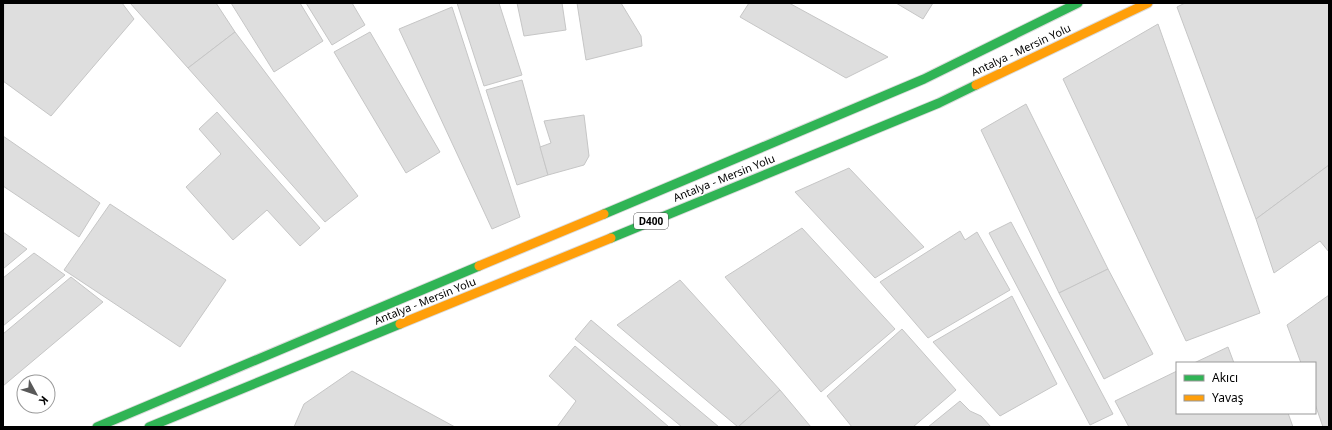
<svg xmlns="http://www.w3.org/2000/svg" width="1332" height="430" font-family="'Noto Sans',sans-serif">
	<rect width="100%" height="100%" fill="#fff"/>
	<!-- building -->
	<g fill="#dedede" stroke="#c6c6c6">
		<path d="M4 3H122L134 19 51 116 3 81Z"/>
		<path d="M130 3H216L235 32 188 68Z"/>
		<path d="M231 3H300L323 41 274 72Z"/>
		<path d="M306 3H352L365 25 332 45Z"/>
		<path d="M457 3H499L522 75 484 86Z"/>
		<path d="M517 3H562L566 30 524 36Z"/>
		<path d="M577 3H621L641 36 642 46 586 60Z"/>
		<path d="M749 3H789L888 57 846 78 740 17Z"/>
		<path d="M896 3H933L923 19Z"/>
		<path d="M1185 3H1329V165L1256 219 1177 7Z"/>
		<path d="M452 7 520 217 492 229 399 29Z"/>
		<path d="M1158 24 1260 313 1186 341 1063 79Z"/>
		<path d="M235 32 358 196 325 222 188 68Z"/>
		<path d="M370 32 440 152 406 173 334 52Z"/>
		<path d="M522 80 548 175 517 185 486 90Z"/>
		<path d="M1026 104 1108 269 1059 293 981 130Z"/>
		<path d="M217 112 320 228 300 246 267 210 233 240 186 187 221 154 199 129Z"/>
		<path d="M584 115 589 156 584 165 548 175 540 147 551 143 544 121Z"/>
		<path d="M3 136 100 203 79 237 3 186Z"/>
		<path d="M1329 165V252L1320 241 1274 273 1256 219Z"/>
		<path d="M849 168 924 247 875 278 795 192Z"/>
		<path d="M110 204 226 280 180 347 64 270Z"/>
		<path d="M1011 222 1113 414 1090 425 989 233Z"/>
		<path d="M802 228 895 329 821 392 725 277Z"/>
		<path d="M960 231 965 240 977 232 1010 290 928 338 880 282Z"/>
		<path d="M3 232 27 249 3 269Z"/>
		<path d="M34 253 65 275 3 326V278Z"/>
		<path d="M1108 269 1153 354 1104 379 1059 293Z"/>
		<path d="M71 277 103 302 3 386V334Z"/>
		<path d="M680 280 780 390 738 427 617 325Z"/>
		<path d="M1329 295V427H1323L1315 404V363H1301L1287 325Z"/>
		<path d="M1012 296 1057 384 1000 416 933 342Z"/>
		<path d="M591 320 719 427H682L575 339Z"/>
		<path d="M902 329 956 390 913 427H852L827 396Z"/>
		<path d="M575 346 669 427H557L576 401 549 376Z"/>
		<path d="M1228 347 1234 363H1194Z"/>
		<path d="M352 371 455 427H294L304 404Z"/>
		<path d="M1177 371V413H1288L1293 427H1129L1115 401Z"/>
		<path d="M780 390 811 427H738Z"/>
		<path d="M960 401 970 411 981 416 991 427H928Z"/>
	</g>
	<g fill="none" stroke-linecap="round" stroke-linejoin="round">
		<defs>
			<g id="fast">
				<path d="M604 214 924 79 1078 3"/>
				<path d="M611 238 939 103 976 85"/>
				<path d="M97 427 479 266"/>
				<path d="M149 427 400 324"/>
			</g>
			<g id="slow">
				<path d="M976 85 1148 3"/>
				<path d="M479 266 604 214"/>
				<path d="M400 324 611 238"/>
			</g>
		</defs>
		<!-- fast casing -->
		<use href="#fast" stroke="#dbdbdb" stroke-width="11"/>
		<!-- slow casing -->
		<use href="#slow" stroke="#dbdbdb" stroke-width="11"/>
		<!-- fast -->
		<use href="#fast" stroke="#30b455" stroke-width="9"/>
		<!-- slow -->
		<use href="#slow" stroke="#ff9f0a" stroke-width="9"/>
	</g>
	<g text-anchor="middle" stroke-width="3" stroke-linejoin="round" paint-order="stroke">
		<!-- shield labels -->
		<rect fill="#fff" stroke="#4c4c4c" stroke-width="1" x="634" y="213" width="34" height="16" rx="3"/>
		<g font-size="10" font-weight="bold" fill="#000">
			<text x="651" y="225">D400</text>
		</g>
		<!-- street labels -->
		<g font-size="11" fill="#000" stroke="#fff">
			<text transform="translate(1021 50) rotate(-25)" y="4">Antalya - Mersin Yolu</text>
			<text transform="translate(724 178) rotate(-22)" y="4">Antalya - Mersin Yolu</text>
			<text transform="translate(425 301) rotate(-22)" y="4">Antalya - Mersin Yolu</text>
		</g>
	</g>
	<!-- border -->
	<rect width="1332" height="430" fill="none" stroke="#000000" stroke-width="8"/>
	<!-- legend -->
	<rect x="1176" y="362" width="140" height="52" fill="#ffffff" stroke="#999999"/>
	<rect x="1184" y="375" width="20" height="6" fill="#30b455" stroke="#999999"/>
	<text x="1212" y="382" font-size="12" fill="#000000">Akıcı</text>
	<rect x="1184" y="395" width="20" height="6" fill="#ff9f0a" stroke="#999999"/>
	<text x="1212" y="402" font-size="12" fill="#000000">Yavaş</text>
	<!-- north arrow -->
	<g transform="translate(36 394) rotate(130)"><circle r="19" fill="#ffffff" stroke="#999999"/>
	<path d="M0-3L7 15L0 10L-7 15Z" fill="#595959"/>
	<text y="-6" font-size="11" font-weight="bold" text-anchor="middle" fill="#000000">K</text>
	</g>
</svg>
